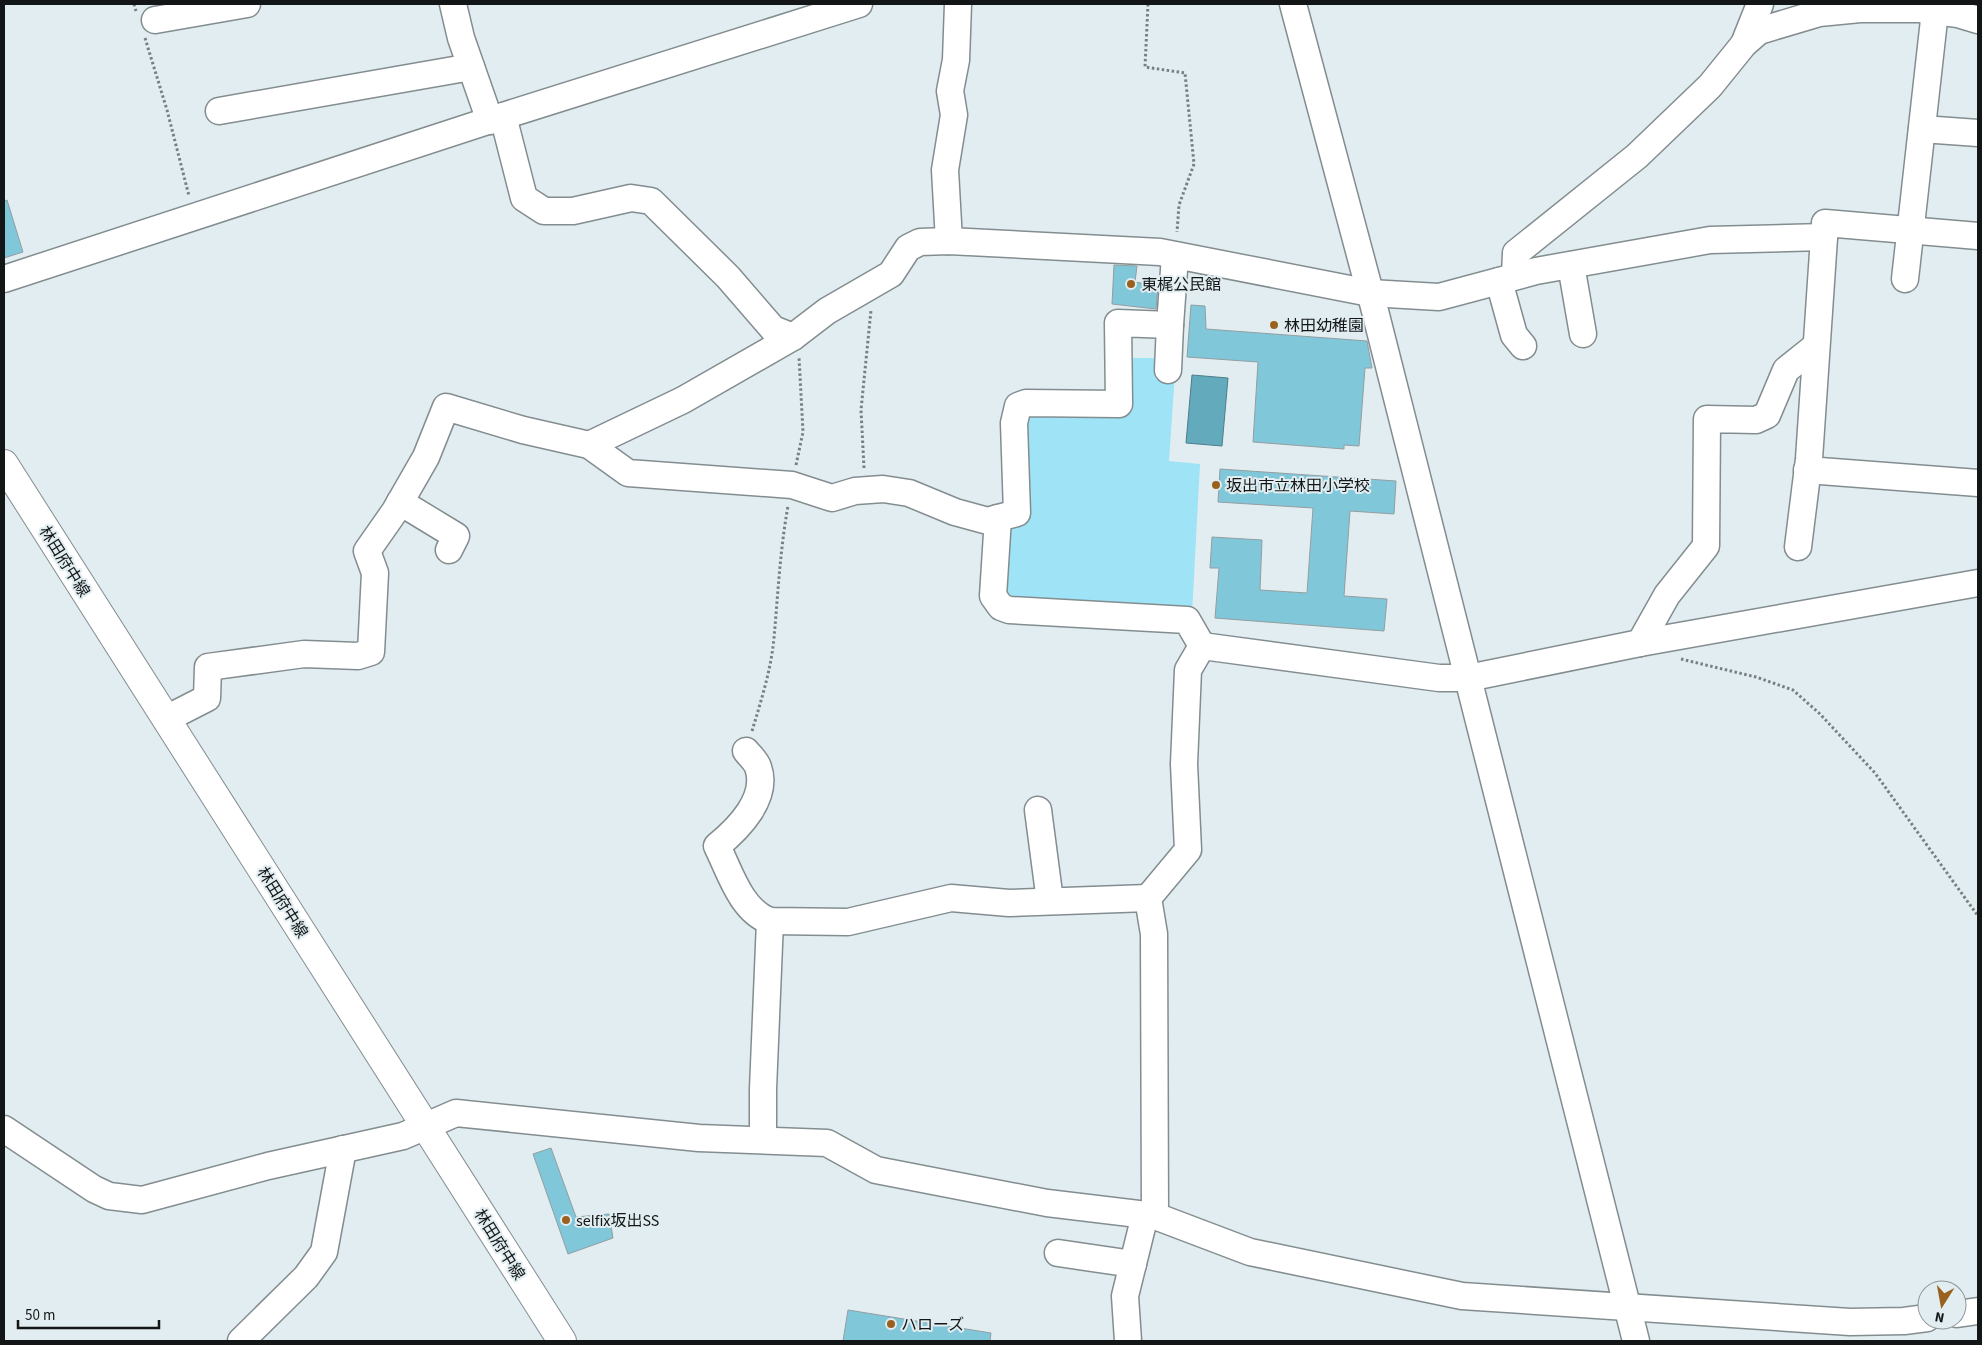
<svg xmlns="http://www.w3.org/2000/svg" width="1982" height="1345" font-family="'Source Sans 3','Noto Sans JP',sans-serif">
	<rect width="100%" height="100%" fill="#e2edf1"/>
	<!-- green -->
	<path fill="#9ee3f6" d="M1126 358H1176L1169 461 1200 464 1192 614 1009 604 999 594 1018 424 1032 411 1126 412Z"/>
	<!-- water -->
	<path fill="#63aabc" stroke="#4b7e8a" d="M1192 375 1228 378 1222 446 1186 443Z"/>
	<!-- building -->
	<g fill="#80c7da" stroke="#939ea1">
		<path d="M7 200 23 252 4 258V201Z"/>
		<path d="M1114 265 1137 266 1135 282 1158 286 1156 309 1112 304Z"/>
		<path d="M1191 305 1205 306 1206 329 1367 341 1372 368H1365L1359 446 1344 445V449L1253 442 1258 362 1187 357Z"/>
		<path d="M1220 469 1396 481 1394 514 1350 511 1344 596 1387 599 1384 631 1215 618 1219 568H1210L1212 537 1262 540 1260 590 1307 593 1313 508 1218 502Z"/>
		<path d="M551 1148 576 1217 609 1214 613 1238 568 1254 533 1154Z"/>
		<path d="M848 1310 991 1333 990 1341H843Z"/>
	</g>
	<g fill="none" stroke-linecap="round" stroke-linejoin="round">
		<defs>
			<g id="minor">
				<path d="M453 4 461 38 490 121"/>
				<path d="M1293 4 1374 307 1636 1341"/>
				<path d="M155 20 247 4"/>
				<path d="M1744 44 1760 4"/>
				<path d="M219 111 471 67"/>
				<path d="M503 116 524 198 544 211H573L631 198 651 201 728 277 773 329 793 337"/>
				<path d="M1922 129 1978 133"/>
				<path d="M949 241 945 170 954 115 950 91 956 60 958 4"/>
				<path d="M1175 256 1170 325 1118 323 1119 404 1026 403 1018 406 1014 423 1017 513 998 518 993 596 1001 607 1009 610 1187 620 1202 646"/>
				<path d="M1571 265 1583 334"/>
				<path d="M1515 276 1516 253 1637 156 1710 86 1744 44 1759 31 1819 13 1860 9H1920L1958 14 1978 20"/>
				<path d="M4 279 503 116 859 4"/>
				<path d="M1905 279 1935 11 1934 4"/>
				<path d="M1499 281 1514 335 1523 346"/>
				<path d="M1168 370 1170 325"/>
				<path d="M589 445 683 400 793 337 827 311 891 274 908 248 920 242 949 241 1160 252 1370 293 1439 297 1536 271 1710 240 1824 237"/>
				<path d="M1807 470 1978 483"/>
				<path d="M400 502 456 536 449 550"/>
				<path d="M1798 547 1809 459 1825 223 1978 236"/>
				<path d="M1640 643 1667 595 1706 546 1707 419 1756 420 1767 415 1786 370 1816 346"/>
				<path d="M1202 646 1439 678H1468L1640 643 1978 583"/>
				<path d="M166 719 207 698 208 667 304 654 358 656 371 652 375 573 367 551 395 511 426 457 446 407 523 430 589 445 628 473 792 485 832 498 855 491 883 489 909 493 955 512 988 521 998 518"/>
				<path d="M746 751C750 756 756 761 758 767 769 798 738 829 717 846 730 872 741 911 770 921L848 922 951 898 1009 903 1148 898"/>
				<path d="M1038 810 1050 901"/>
				<path d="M4 1129 94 1189 109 1196 142 1200 268 1166 403 1136 456 1113 699 1138 827 1143 876 1170 1047 1203 1155 1216 1250 1252 1462 1296 1850 1322 1904 1321 1927 1318"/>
				<path d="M763 1140V1089L770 921"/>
				<path d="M1155 1216 1154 934 1148 898 1188 850 1184 764 1188 670 1202 646"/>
				<path d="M1058 1253 1133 1264"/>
				<path d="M1957 1314 1978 1311"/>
				<path d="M241 1341 306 1277 324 1252 343 1149"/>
				<path d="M1128 1341 1125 1296 1145 1215"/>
			</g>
			<path id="major" d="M4 464 562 1341"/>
		</defs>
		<!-- minor casing -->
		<use href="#minor" stroke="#838d90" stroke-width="29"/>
		<!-- major casing -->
		<use href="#major" stroke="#838d90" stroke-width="30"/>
		<!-- path -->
		<g stroke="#787f81" stroke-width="3" stroke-dasharray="2.5 2.5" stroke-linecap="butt">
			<path d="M134 4 136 11"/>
			<path d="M1148 4 1145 67 1185 73 1194 164 1179 205 1177 232"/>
			<path d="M145 38 167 110 189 196"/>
			<path d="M796 465 803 432 799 357"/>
			<path d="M864 468 861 410 871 310"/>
			<path d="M1681 659 1756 677 1793 690 1820 714 1875 773 1978 916"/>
			<path d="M752 731C761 701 771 670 774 638 778 594 780 550 788 506"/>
		</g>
		<!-- minor -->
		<use href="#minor" stroke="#fff" stroke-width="26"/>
		<!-- major -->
		<use href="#major" stroke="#fff" stroke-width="28"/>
	</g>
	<!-- markers -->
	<g fill="#99611d" stroke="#e2edf1" stroke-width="2">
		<circle cx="1131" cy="284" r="5"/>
		<circle cx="1274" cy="325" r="5"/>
		<circle cx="1216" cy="485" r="5"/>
		<circle cx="566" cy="1220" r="5"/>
		<circle cx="891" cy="1324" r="5"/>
	</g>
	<g text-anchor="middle" stroke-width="4" stroke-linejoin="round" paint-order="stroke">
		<!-- poi labels -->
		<g font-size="16" fill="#121617" stroke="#e2edf1" text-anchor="start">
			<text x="1141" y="290">東梶公民館</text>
			<text x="1284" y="331">林田幼稚園</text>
			<text x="1226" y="491">坂出市立林田小学校</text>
			<text x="576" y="1226">selfix坂出SS</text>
			<text x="901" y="1330">ハローズ</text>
		</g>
		<!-- street labels -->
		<g font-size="16" fill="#121617" stroke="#e2edf1">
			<text transform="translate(65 561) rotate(58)" y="6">林田府中線</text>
			<text transform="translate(283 902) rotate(58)" y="6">林田府中線</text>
			<text transform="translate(500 1244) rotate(58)" y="6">林田府中線</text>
		</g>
	</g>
	<!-- border -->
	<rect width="1982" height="1345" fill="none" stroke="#121617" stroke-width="10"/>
	<!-- north arrow -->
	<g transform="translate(1942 1305) rotate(191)"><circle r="24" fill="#e2edf1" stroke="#8f979a"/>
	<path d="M0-4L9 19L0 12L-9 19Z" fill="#99611d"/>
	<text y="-8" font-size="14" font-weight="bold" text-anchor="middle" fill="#121617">N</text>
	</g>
	<!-- scale -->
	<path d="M18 1320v8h141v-8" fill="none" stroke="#121617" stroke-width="2.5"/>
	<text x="25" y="1320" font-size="15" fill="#121617" stroke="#e2edf1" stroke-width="4" paint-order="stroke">50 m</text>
</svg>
